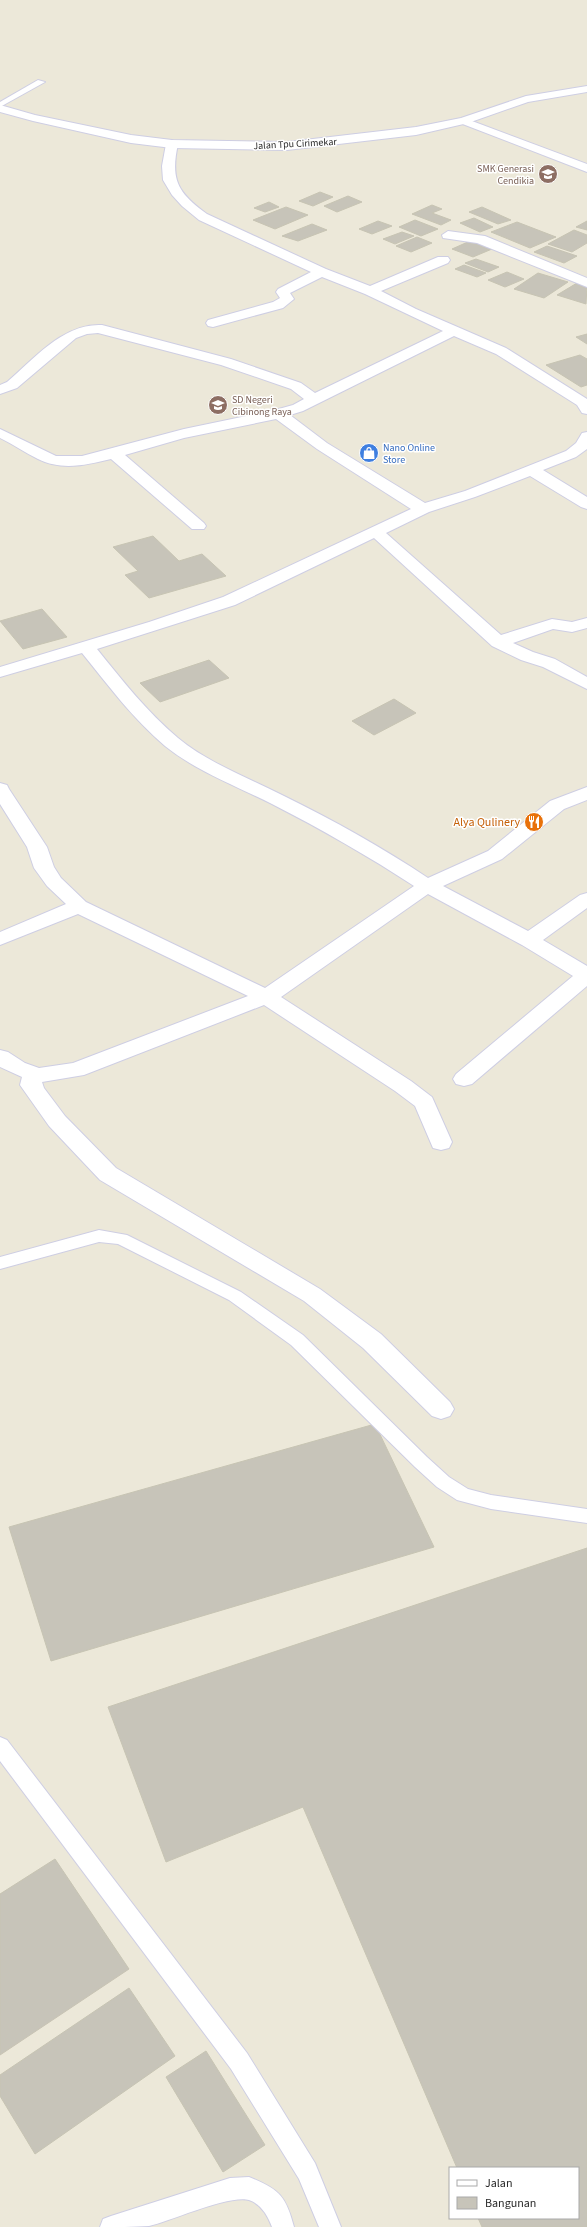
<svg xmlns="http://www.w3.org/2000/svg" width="587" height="2227" font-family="'Source Sans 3',sans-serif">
	<rect width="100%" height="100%" fill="#ece8d9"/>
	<!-- building -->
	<g fill="#c7c4b9" stroke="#c7c4b3">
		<path d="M320 192 333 197 313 206 299 201Z"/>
		<path d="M348 196 362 202 337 212 324 206Z"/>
		<path d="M269 202 279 207 265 212 254 208Z"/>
		<path d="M432 205 442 209 432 213 451 220 441 225 412 214Z"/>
		<path d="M286 207 308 215 275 229 253 220Z"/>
		<path d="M482 207 511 220 498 224 469 212Z"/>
		<path d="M474 218 493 227 480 232 460 223Z"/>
		<path d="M415 220 438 229 421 236 399 227Z"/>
		<path d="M378 221 392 226 372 234 359 229Z"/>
		<path d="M587 221V230L576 227Z"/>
		<path d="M517 222 556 237 530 248 491 232Z"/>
		<path d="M312 224 327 230 298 241 282 236Z"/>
		<path d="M574 230 587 235V243L572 252 548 244Z"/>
		<path d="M402 232 414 236 395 244 383 239Z"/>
		<path d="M417 237 432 243 411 252 396 246Z"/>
		<path d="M470 241 492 249 473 257 452 249Z"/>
		<path d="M547 246 577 256 564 263 534 252Z"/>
		<path d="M476 259 499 267 488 272 465 263Z"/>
		<path d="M464 265 486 273 477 277 455 269Z"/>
		<path d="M507 272 524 279 505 287 488 280Z"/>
		<path d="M538 273 568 282 544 298 514 289Z"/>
		<path d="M577 283 587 286 586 304 557 295Z"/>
		<path d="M587 334V344L576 337Z"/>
		<path d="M580 355 587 359V385L581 387 546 365Z"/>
		<path d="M153 536 179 561 202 554 226 576 149 598 125 575 138 571 113 547Z"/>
		<path d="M42 609 67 637 23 649 0 621Z"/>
		<path d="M209 660 229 678 160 702 140 683Z"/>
		<path d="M394 699 416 713 374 735 352 721Z"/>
		<path d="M375 1424 434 1547 51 1661 9 1527Z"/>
		<path d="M587 1548V2227H482L478 2218H578V2168H457L303 1807 166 1862 108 1707Z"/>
		<path d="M55 1859 129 1969 0 2055V1894Z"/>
		<path d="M129 1988 175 2056 35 2154 0 2096V2075Z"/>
		<path d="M206 2051 265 2145 223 2172 166 2077Z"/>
	</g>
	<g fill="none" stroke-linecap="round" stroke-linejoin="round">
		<defs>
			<g id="service">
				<path d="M38 80 45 82 0 107V102Z"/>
				<path d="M99 1230 127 1235 241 1292 303 1335 427 1457 449 1477 468 1489 491 1495 587 1509V1523L491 1509 457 1500 437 1487 415 1467 291 1345 229 1300 118 1244 99 1242 0 1269V1257Z"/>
				<path d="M0 1737 7 1740 247 2053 315 2163 341 2227H319L299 2179 231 2069 0 1761Z"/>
				<path d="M249 2177C279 2189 286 2196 294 2227H272C268 2216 261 2204 249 2200 231 2194 170 2221 149 2226 134 2227 115 2227 100 2227L103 2219 111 2216 230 2178Z"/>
			</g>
			<g id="minor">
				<path d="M464 118 587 164V172L460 123 458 121Z"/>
				<path d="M172 140 178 144C170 180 178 193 207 214L326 269 370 286 438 257H448L450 260 448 263 381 291 416 309 506 348 587 399V414L582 413 577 405 496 354 454 336 303 411 290 415 327 443 425 503 465 491 566 451 576 443 582 433 587 432V449L576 457 543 470 587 497V509L581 507 530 476 475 497 429 512 386 533 501 635 552 619 572 622 587 618V628L572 632 553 629 513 643 533 652 555 659 587 677V689L543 667 521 660 492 646 374 538 235 605 97 649C122 680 147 712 178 738 208 763 249 778 284 796 333 820 383 848 428 878L488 851 550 801 587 787V800L564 809 502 859 443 886 528 931 580 895 587 893V908L543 940 587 966V986L472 1084 464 1086 456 1084 453 1079 456 1074 573 976 522 945 428 894 281 997 411 1081 432 1097 452 1142 449 1148 441 1150 433 1148 415 1106 395 1091 264 1005 84 1075 42 1082 44 1088 65 1116 116 1168 320 1289 381 1334 450 1402 454 1409 450 1416 441 1419 432 1416 363 1348 304 1301 100 1180 49 1126 20 1085 22 1077 0 1067V1050L8 1052 25 1063 39 1068 73 1063 248 996 78 914 0 945V932L66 904 47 886 34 868 27 847 0 804V783L7 785 9 789 47 847 54 867 61 878 86 902 265 988 414 886C370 857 319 828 272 804 236 786 196 771 165 746 133 719 108 685 82 653L0 677V667L149 622 223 597 411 509 317 449 276 419 184 438 125 455 204 523 206 526 204 529H192L111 459C86 465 62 471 38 459 25 453 13 444 0 438V429L56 456H82L184 429 275 410 293 405 304 399 291 389 221 365 98 333 87 334 76 338 17 388 0 394V385L7 382C34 359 63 323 102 325L231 359 301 383 315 393 443 331 365 294 322 277 290 293 294 299 283 308 213 327 208 326 206 323 208 320 273 302 280 298 276 292 278 289 311 272 199 220 182 206 172 195 163 180 162 166 166 144Z"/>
				<path d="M448 231 485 236 587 278V287L477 243 443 238 442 235Z"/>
			</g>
			<path id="tertiary" d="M587 86V92L528 102 468 123 416 135 287 150 172 148 131 143 33 121 0 112V105L35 115 131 135 172 140 287 142 416 127 461 118 526 96Z"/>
		</defs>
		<!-- service casing -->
		<use href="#service" stroke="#cecee3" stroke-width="2"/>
		<!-- minor casing -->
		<use href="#minor" stroke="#cecee3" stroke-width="2"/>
		<!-- tertiary casing -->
		<use href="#tertiary" stroke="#cecee3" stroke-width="2"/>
		<!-- service -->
		<use href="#service" fill="#fff" fill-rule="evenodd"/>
		<!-- minor -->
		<use href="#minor" fill="#fff" fill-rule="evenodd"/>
		<!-- tertiary -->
		<use href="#tertiary" fill="#fff" fill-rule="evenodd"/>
	</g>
	<!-- icons -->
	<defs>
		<symbol id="school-disc" viewBox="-11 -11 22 22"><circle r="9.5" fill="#8d6e63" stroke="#fff"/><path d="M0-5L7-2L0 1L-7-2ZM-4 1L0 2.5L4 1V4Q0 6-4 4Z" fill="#fff"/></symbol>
		<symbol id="shop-disc" viewBox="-11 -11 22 22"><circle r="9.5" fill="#3f7fe0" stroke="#fff"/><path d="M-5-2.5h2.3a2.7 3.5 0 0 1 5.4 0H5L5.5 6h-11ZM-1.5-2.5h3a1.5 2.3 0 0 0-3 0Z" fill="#fff"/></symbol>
		<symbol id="restaurant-disc" viewBox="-11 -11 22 22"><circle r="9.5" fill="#e8710a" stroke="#fff"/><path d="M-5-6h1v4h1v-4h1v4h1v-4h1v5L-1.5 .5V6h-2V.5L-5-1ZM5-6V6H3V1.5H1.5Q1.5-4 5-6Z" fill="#fff"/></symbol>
	</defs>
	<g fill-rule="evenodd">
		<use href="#school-disc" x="537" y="163" width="22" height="22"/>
		<use href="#school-disc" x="207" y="394" width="22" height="22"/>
		<use href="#shop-disc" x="358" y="442" width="22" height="22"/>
		<use href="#restaurant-disc" x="523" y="811" width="22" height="22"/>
	</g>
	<g text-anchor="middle" stroke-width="3" stroke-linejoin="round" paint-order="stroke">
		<!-- far-street labels -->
		<g font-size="10" fill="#282828" stroke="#fff">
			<text transform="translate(295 143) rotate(-3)" y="4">Jalan Tpu Cirimekar</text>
		</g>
		<!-- far-education labels -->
		<g font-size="10" fill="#785e54" stroke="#fff" text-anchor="end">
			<text x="534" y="172">SMK Generasi<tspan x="534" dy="12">Cendikia</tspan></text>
			<text x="232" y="403" text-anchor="start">SD Negeri<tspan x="232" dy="12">Cibinong Raya</tspan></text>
		</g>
		<!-- far-shop labels -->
		<g font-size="10" fill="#366cbe" stroke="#fff" text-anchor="start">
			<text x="383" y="451">Nano Online<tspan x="383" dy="12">Store</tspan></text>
		</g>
		<!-- food labels -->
		<g font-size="12" fill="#c56008" stroke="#fff" text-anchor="end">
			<text x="520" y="826">Alya Qulinery</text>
		</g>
	</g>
	<!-- legend -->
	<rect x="449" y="2167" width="130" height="52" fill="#ffffff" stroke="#a9a9a9"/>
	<rect x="457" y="2180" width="20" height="6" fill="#ffffff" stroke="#a9a9a9"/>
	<text x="485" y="2187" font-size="12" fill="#282828">Jalan</text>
	<rect x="457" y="2197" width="20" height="12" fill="#c7c4b9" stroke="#a9a9a9"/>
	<text x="485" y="2207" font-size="12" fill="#282828">Bangunan</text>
</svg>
